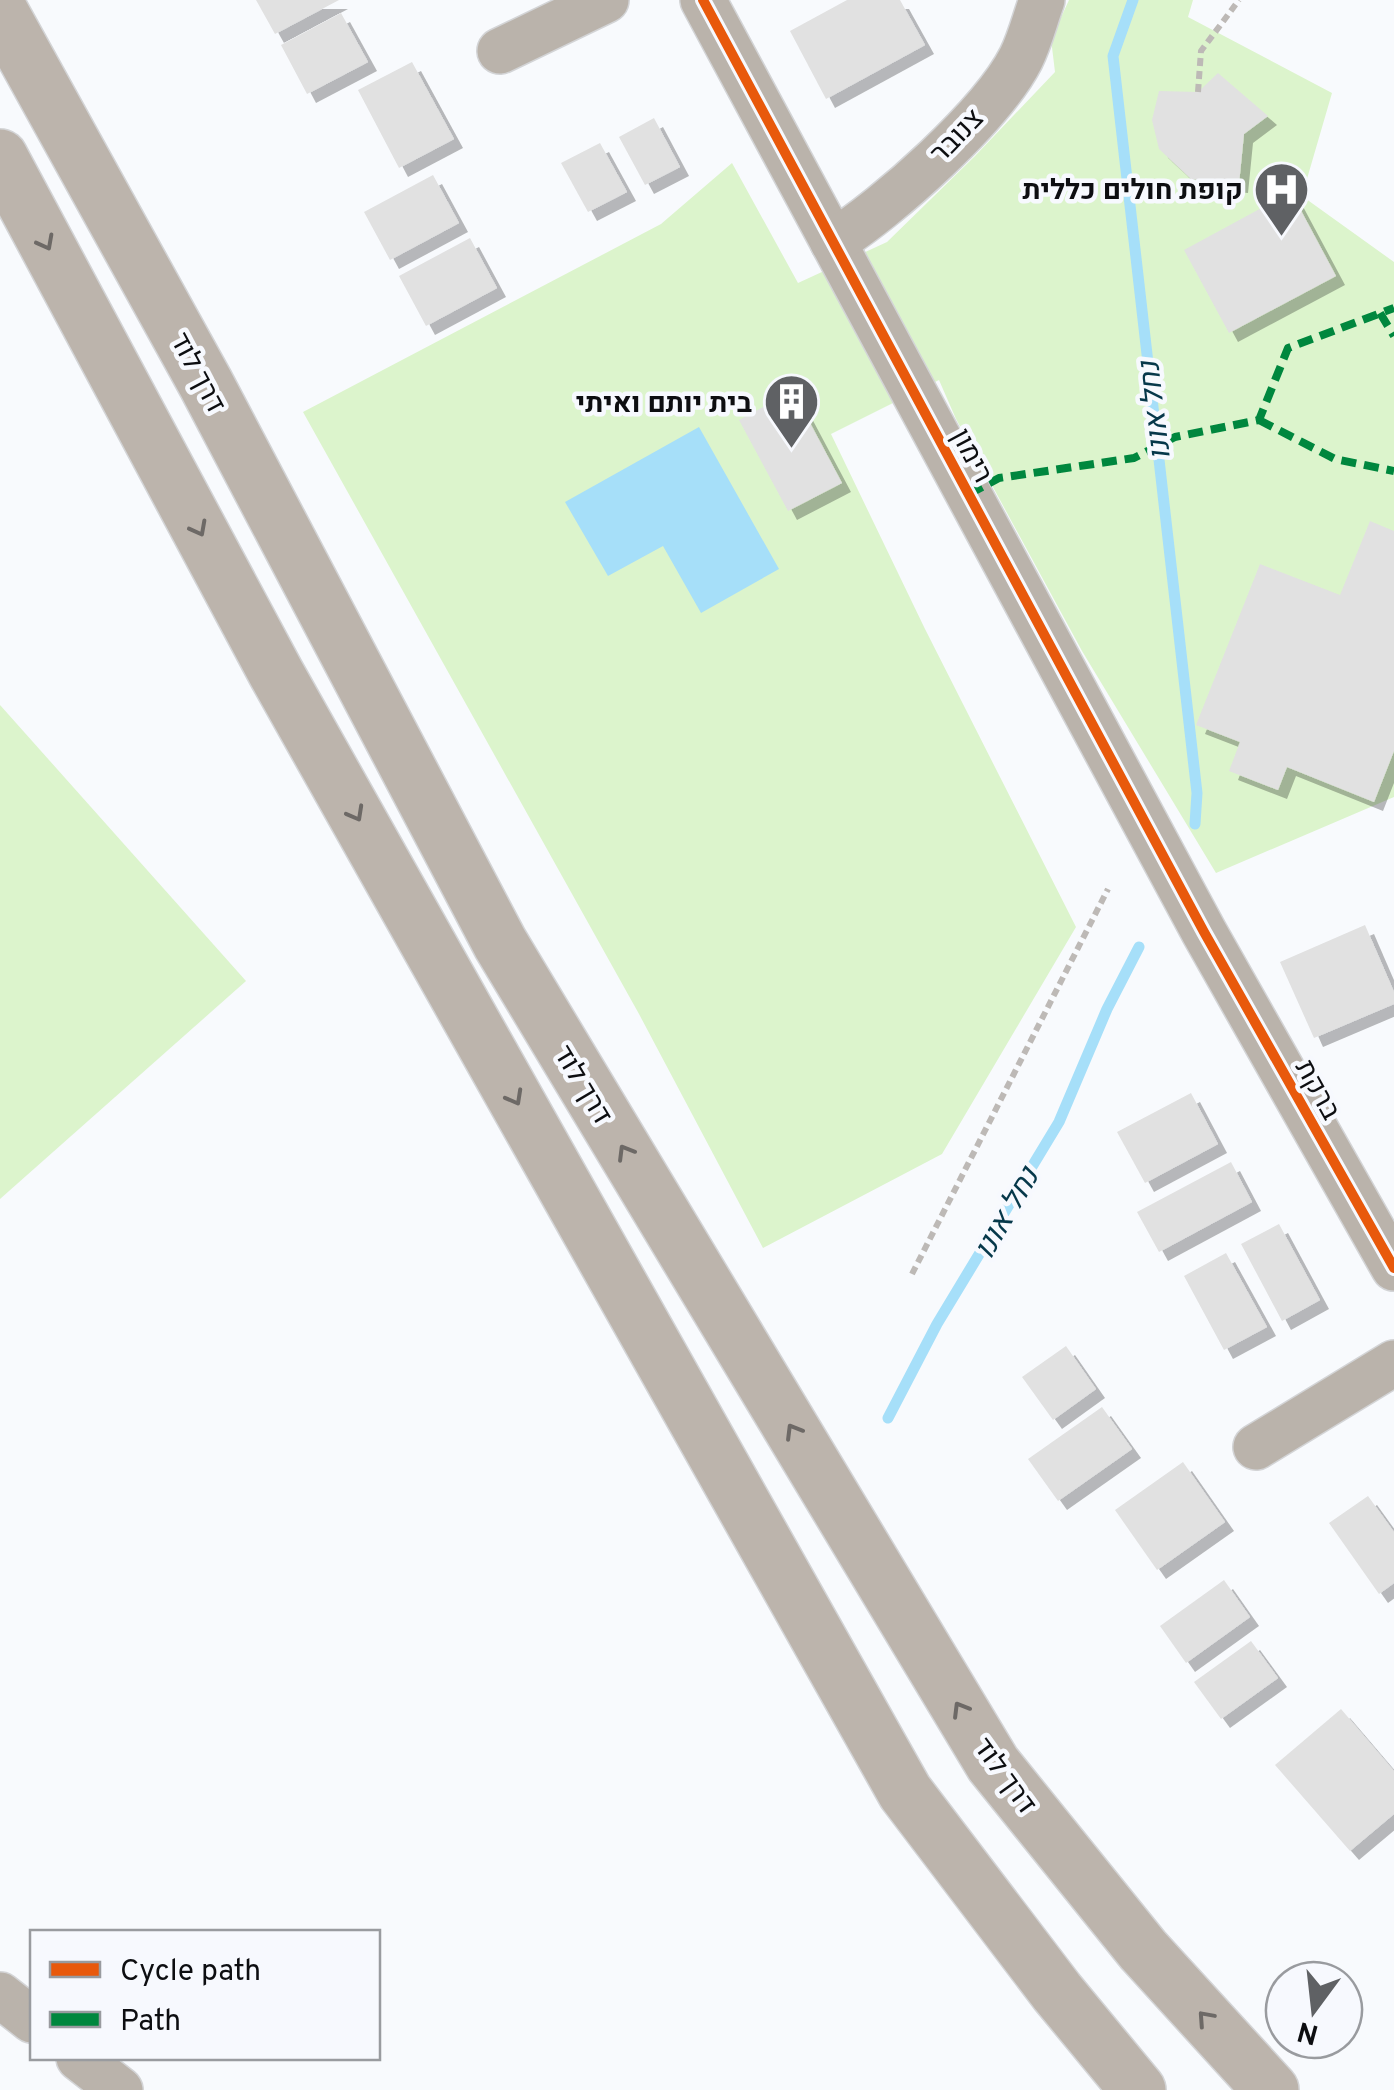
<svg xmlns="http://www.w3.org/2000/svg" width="1394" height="2090" font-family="Overpass,Heebo,sans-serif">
	<defs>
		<filter id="shadow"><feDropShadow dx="9" dy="9" stdDeviation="0" flood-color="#0004"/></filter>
	</defs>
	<rect width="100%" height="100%" fill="#f8fafd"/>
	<!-- green -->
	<g fill="#dcf4cc">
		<path d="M1069 0H1193L1188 17 1332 93 1302 196 1394 262V797L1216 873 1082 651 956 419 939 380 831 434 925 629 1076 927 942 1154 763 1248 639 1014 303 412 661 224 732 163 798 283 887 242 975 156 1055 72 1051 39Z"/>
		<path d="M0 705 246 981 0 1199Z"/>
	</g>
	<!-- water -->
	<path fill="#a6dff9" d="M699 427 779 569 701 613 663 546 608 576 565 502Z"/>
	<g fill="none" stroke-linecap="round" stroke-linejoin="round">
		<!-- stream -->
		<g stroke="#a6dff9" stroke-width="11">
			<path d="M1133 0 1113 56 1197 793 1195 824"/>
			<path d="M888 1418 937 1324 1059 1122 1107 1009 1139 947"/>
		</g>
	</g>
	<!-- building -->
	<g fill="#e1e1e1" filter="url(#shadow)">
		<path d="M256 0H339L275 34Z"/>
		<path d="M847 0H900L925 45 826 99 790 31Z"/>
		<path d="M341 13 368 62 307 94 281 45Z"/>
		<path d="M412 62 454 139 399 168 358 90Z"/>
		<path d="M1218 73 1268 116 1244 134 1239 184 1191 179 1159 149 1152 120 1159 91 1198 92Z"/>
		<path d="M654 118 680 167 645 185 619 137Z"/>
		<path d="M600 143 627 192 588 212 561 163Z"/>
		<path d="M433 175 459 223 390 260 364 212Z"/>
		<path d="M1291 192 1336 276 1229 333 1184 250Z"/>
		<path d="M470 238 497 288 426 326 399 276Z"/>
		<path d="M793 391 842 483 788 511 739 420Z"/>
		<path d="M1370 521 1394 531V751L1374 802 1287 767 1278 790 1229 771 1240 742 1196 725 1260 564 1340 595Z"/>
		<path d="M1365 925 1394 992V1004L1314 1038 1280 962Z"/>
		<path d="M1191 1093 1218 1144 1145 1183 1117 1132Z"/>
		<path d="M1231 1162 1252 1202 1159 1252 1137 1212Z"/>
		<path d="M1279 1224 1320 1300 1282 1321 1241 1244Z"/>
		<path d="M1226 1253 1267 1327 1224 1350 1184 1276Z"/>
		<path d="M1066 1346 1096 1389 1053 1420 1022 1377Z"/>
		<path d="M1102 1407 1132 1449 1058 1501 1028 1459Z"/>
		<path d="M1183 1462 1225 1522 1157 1570 1115 1510Z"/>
		<path d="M1368 1496 1394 1532V1583L1379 1594 1329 1523Z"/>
		<path d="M1224 1580 1250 1617 1186 1663 1160 1626Z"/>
		<path d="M1251 1641 1278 1678 1221 1719 1194 1682Z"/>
		<path d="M1341 1709 1394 1771V1814L1350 1851 1275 1765Z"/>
	</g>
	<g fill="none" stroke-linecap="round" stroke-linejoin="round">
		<defs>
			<g id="minor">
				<path d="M703 0 1204 932 1394 1268"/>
				<path d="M500 51 606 0"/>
				<path d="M833 242C887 209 992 115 1021 58 1030 40 1035 19 1042 0"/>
				<path d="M1256 1447 1394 1363"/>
				<path d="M0 1995 32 2020"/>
				<path d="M79 2058 120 2090"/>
			</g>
			<g id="major">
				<path d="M0 11 206 384 500 943 993 1764 1143 1950 1271 2090"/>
				<path d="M0 157 276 673 905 1792 1057 1992 1138 2090"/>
			</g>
		</defs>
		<!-- minor casing -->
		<use href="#minor" stroke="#d3d4d6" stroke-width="48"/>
		<!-- major casing -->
		<use href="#major" stroke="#d3d4d6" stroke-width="58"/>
		<!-- path -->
		<g stroke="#bdb9b6" stroke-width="6" stroke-dasharray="8 5" stroke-linecap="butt">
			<path d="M1198 92 1201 51 1239 0"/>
			<path d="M912 1274 1108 889"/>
		</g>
		<!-- minor -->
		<use href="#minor" stroke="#bab3ab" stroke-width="45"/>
		<!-- major -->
		<use href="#major" stroke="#bcb4ac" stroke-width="55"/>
		<!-- quiet -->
		<g stroke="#00873e" stroke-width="8" stroke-dasharray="15 8" stroke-linecap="butt">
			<path d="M1380 313 1394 336"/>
			<path d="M1259 420 1335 459 1394 471"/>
			<path d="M969 494 999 478 1134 458 1175 437 1259 420 1288 348 1394 308"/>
		</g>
		<defs>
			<path id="cycleway" d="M703 0 1204 932 1394 1268"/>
		</defs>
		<!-- cycleway casing -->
		<use href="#cycleway" stroke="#f7f9fe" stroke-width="16"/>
		<!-- cycleway -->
		<use href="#cycleway" stroke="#e8590c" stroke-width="10"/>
	</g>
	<!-- one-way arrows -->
	<defs><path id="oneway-chevron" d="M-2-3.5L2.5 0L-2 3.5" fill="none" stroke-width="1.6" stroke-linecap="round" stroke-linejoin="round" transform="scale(2.5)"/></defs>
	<g stroke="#6d6966">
		<use href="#oneway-chevron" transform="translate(46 243) rotate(62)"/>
		<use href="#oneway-chevron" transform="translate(199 529) rotate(62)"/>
		<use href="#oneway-chevron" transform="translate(356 814) rotate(61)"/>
		<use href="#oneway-chevron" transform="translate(515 1098) rotate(61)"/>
		<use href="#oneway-chevron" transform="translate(625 1152) rotate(-121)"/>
		<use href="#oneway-chevron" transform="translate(793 1431) rotate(-121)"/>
		<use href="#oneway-chevron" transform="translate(960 1709) rotate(-121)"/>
		<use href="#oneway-chevron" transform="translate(1205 2018) rotate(-132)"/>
	</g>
	<!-- icons -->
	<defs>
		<symbol id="hospital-pin" viewBox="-11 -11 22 30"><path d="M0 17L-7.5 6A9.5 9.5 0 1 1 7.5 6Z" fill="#5f6164" stroke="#f7f9fe"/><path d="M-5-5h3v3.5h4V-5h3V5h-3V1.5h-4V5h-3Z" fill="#fff"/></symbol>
		<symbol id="building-pin" viewBox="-11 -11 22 30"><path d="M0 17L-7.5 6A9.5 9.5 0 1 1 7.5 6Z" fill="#5f6164" stroke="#f7f9fe"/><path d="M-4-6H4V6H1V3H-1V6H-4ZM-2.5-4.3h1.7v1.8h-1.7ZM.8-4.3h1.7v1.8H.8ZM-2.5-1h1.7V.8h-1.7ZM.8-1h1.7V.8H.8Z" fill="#fff"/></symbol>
	</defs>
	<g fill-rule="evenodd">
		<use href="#hospital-pin" x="1250" y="158" width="63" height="86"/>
		<use href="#building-pin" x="760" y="370" width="63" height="86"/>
	</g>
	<g text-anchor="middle" stroke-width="9" stroke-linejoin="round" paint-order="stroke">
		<!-- street labels -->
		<g font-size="28" fill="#0d0e11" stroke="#f7f9fe">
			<text transform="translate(956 135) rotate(-46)" y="10">צנובר</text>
			<text transform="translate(199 372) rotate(62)" y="10">דרך לוד</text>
			<text transform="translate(973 455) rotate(62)" y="10">רימון</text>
			<text transform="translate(584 1084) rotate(59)" y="10">דרך לוד</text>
			<text transform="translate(1319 1089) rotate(61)" y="10">ברקת</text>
			<text transform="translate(1006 1775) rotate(54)" y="10">דרך לוד</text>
		</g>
		<!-- poi labels -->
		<g font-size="28" font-weight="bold" fill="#0d0e11" stroke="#f7f9fe" text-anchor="end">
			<text x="1243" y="199">קופת חולים כללית</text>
			<text x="752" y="412">בית יותם ואיתי</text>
		</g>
		<!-- water labels -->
		<g font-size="30" font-style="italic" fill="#06384a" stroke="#f7f9fe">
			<text transform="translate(1154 411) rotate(-97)" y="10">נחל אונו</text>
			<text transform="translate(1006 1213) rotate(-60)" y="10">נחל אונו</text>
		</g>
	</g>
	<!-- legend -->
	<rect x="30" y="1930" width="350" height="130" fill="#f7f9fe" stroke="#999b9f" stroke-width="2.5"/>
	<rect x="50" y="1962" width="50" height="15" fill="#e8590c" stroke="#999b9f" stroke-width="2.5"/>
	<text x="120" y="1980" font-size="30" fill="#0d0e11">Cycle path</text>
	<rect x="50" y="2012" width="50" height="15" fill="#00873e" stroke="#999b9f" stroke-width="2.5"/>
	<text x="120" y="2030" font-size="30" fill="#0d0e11">Path</text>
	<!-- north arrow -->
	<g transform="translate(1314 2010) rotate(195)"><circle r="48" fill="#f7f9fe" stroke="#999b9f" stroke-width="2.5"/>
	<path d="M0-8L18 38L0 25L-18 38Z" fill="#5f6164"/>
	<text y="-15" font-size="28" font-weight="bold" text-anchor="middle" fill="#0d0e11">N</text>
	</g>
</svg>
